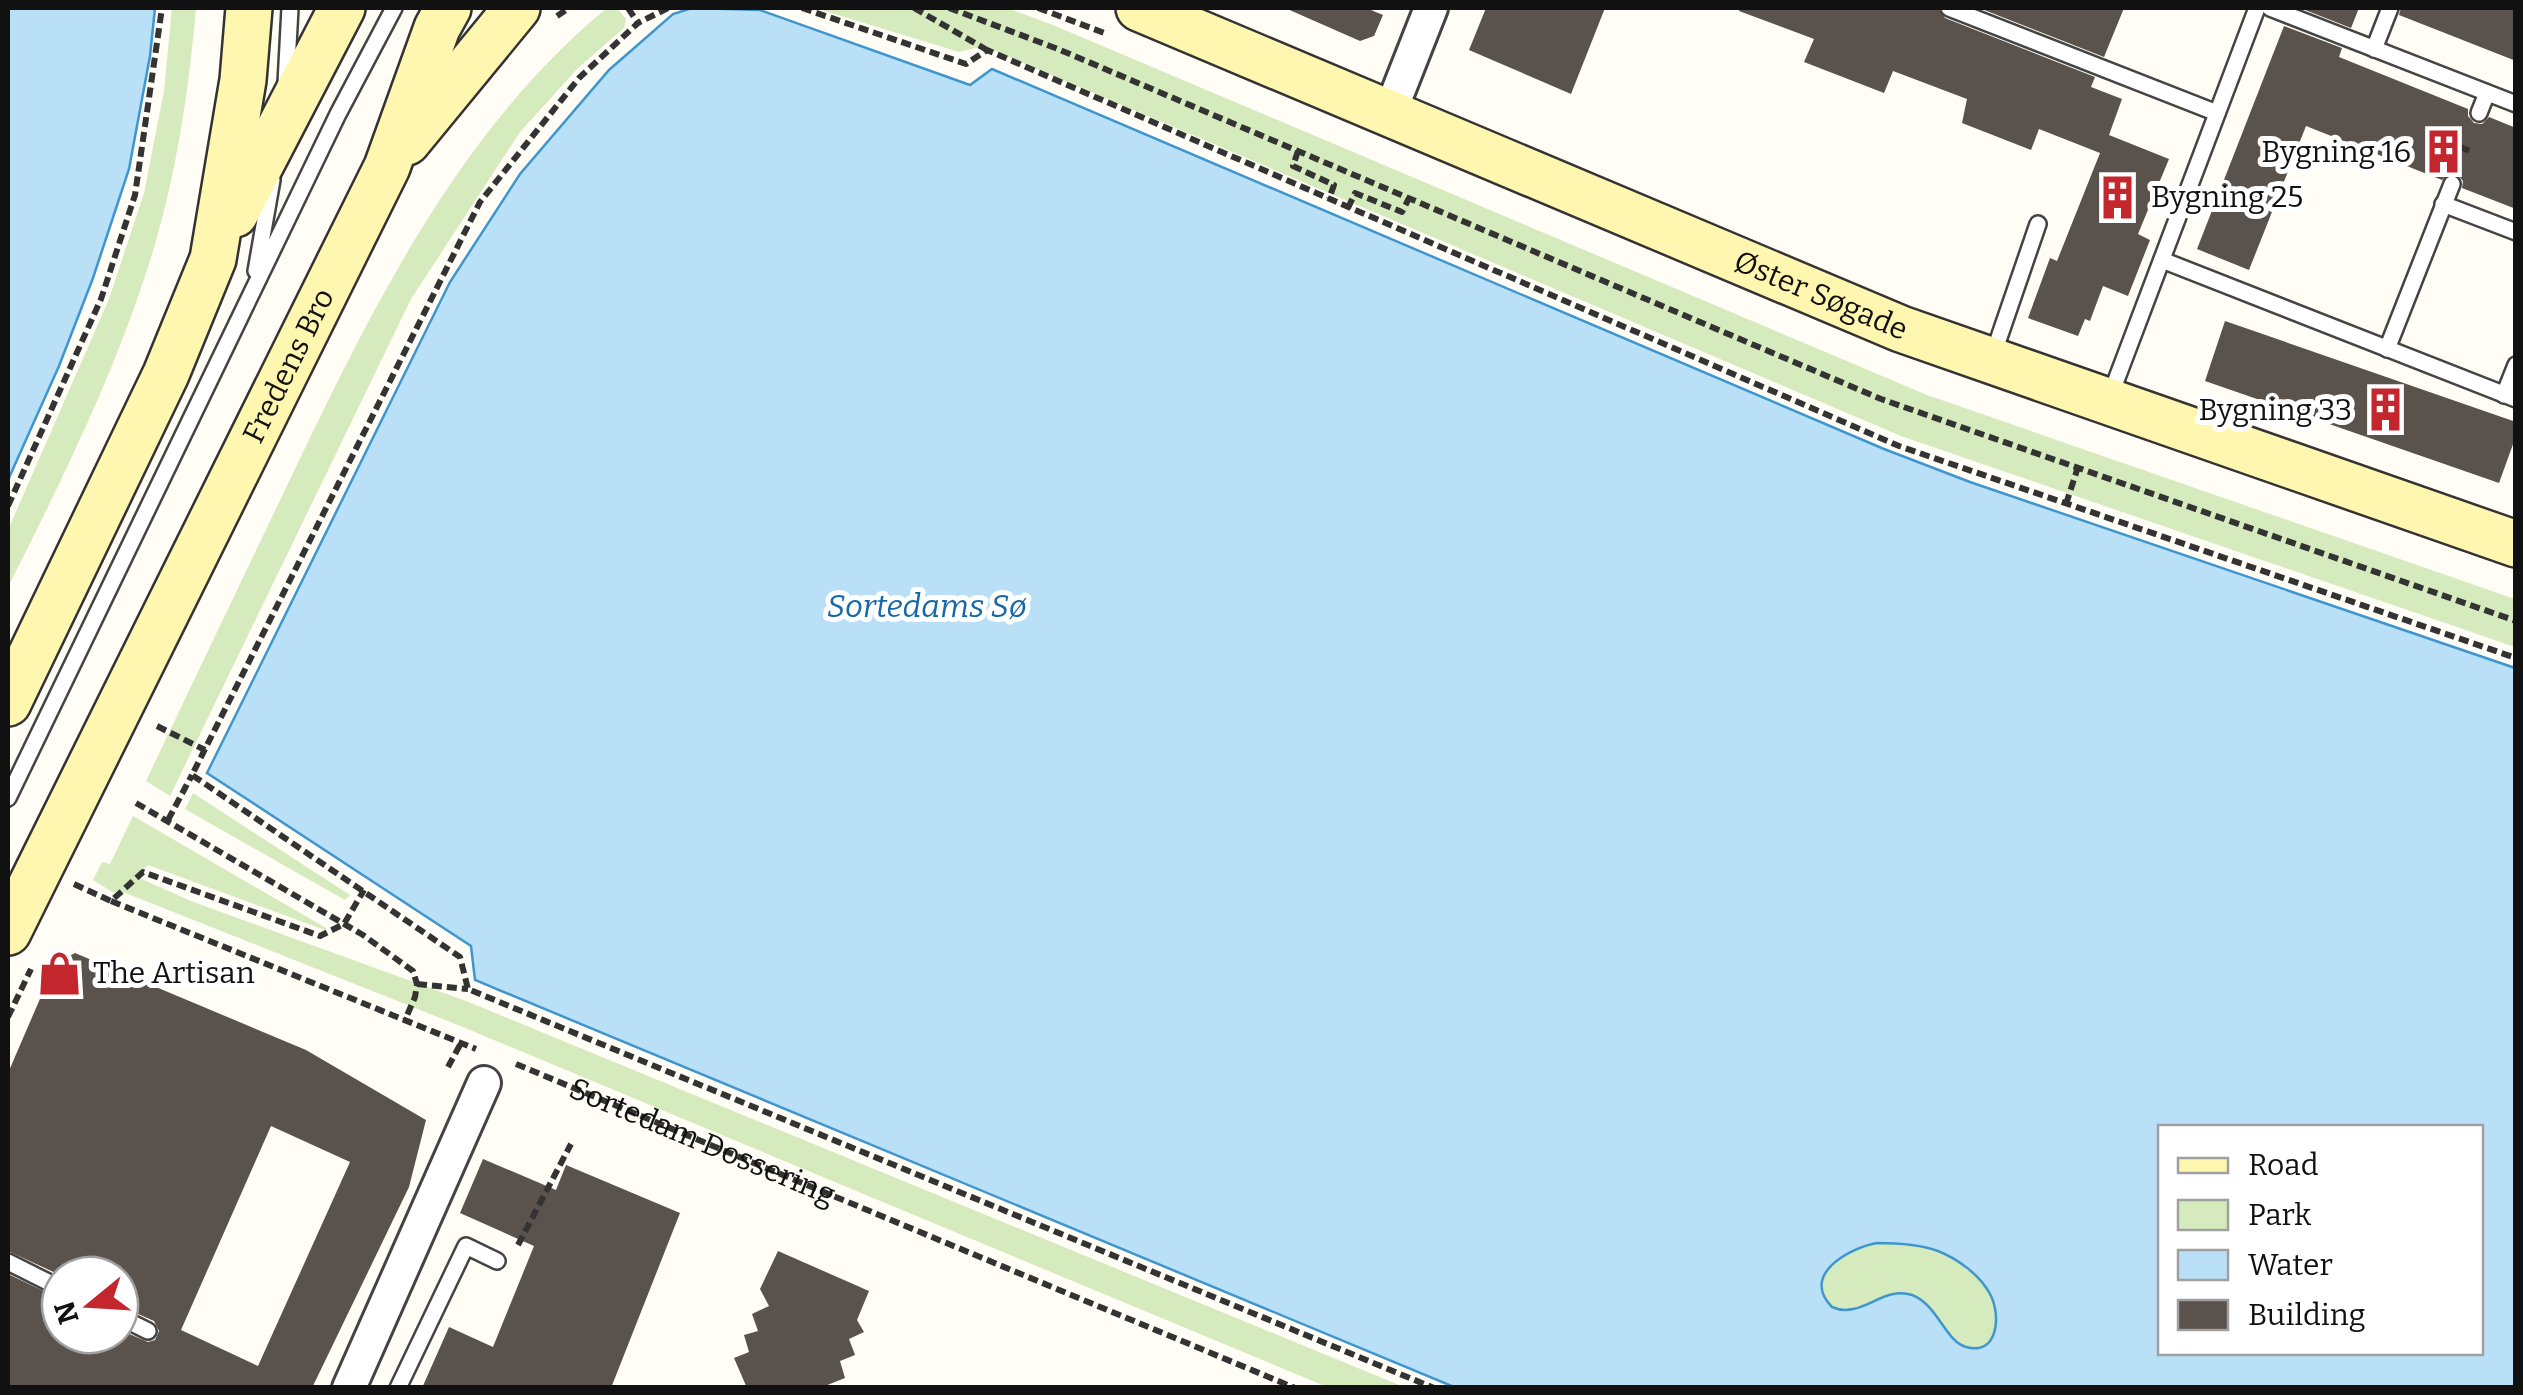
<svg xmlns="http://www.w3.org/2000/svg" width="2523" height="1395" font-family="Bitter,serif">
	<rect width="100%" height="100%" fill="#fffdf5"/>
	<!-- green -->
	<g fill="#d5ebbd">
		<path d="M172 8H196C188 99 174 191 144 279 109 385 58 488 8 587V530L109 299 144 193 164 91Z"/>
		<path d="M607 8H617L626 19 624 28 578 68 520 132 411 299 170 796 146 781C192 684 238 588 284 492 367 318 456 132 607 8Z"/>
		<path d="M815 8H1007L1053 25 1927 395 2515 599V647L1901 436 983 46 959 52Z"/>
		<path d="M193 793 350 895 345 900 185 809Z"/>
		<path d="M133 816 326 928 325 930 148 865 135 876 191 901 466 1001 1404 1387H1327L458 1025 118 890 114 893 93 880 102 862 110 864Z"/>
		<path d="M1892 1243C1912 1245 1933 1247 1952 1258 1976 1271 2006 1302 1995 1332 1992 1340 1986 1345 1979 1348 1951 1356 1937 1302 1908 1295 1878 1287 1828 1343 1821 1282 1833 1253 1862 1244 1892 1243Z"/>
	</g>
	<!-- water -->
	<g fill="#b9e0f7" stroke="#3f96cf" stroke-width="2.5" fill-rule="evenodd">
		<path d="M8 8H155L150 56 129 169 93 278 59 366 8 480Z"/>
		<path d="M692 8 760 10 970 85 992 69 1884 449 1970 482 2515 668V1387H1454L475 980 471 946 207 773 450 282 520 174 609 70 673 14ZM2160 1128H2480V1352H2160ZM1877 1243C1897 1243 1919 1244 1938 1251 1958 1259 1980 1275 1990 1294 2001 1314 1999 1356 1966 1347 1946 1342 1937 1304 1912 1295 1883 1285 1861 1320 1832 1307 1800 1275 1849 1248 1877 1243Z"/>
	</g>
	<!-- building -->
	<g fill="#5a524d" fill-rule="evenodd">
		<path d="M1285 8H1366L1383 15 1374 36 1360 41Z"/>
		<path d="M1486 8H1605L1571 94 1469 50Z"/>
		<path d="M1740 8H1938L1945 18 2095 77 2091 87 2122 99 2109 135 2169 159 2138 234 2150 240 2128 296 2103 286 2090 321 2085 319 2078 336 2028 318 2050 258 2057 261 2100 153 2039 129 2031 150 1962 123 1967 99 1893 71 1884 93 1804 62 1814 39 1739 11Z"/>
		<path d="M1979 8H2124L2104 57Z"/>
		<path d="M2300 8H2359L2351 28Z"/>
		<path d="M2401 8H2516V61L2399 15Z"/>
		<path d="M2284 26 2342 48 2339 57 2468 109V116L2474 123 2482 124 2489 117 2516 128V209L2462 188 2463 181 2457 174 2449 173 2442 180 2306 126 2249 270 2197 249Z"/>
		<path d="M2225 321 2516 422V436L2499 483 2205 381Z"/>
		<path d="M75 953 306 1050 426 1120 409 1187 312 1388H8V1274L60 1299V1335H120V1330L148 1342 155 1340 159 1331 154 1321 120 1306V1275H60L8 1251V1073L55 964ZM271 1126 350 1162 258 1366 181 1330Z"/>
		<path d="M483 1159 556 1190 566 1165 680 1213 611 1388H422L449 1327 493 1347 534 1246 460 1213Z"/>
		<path d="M778 1251 869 1291 857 1320 864 1332 849 1339 855 1355 840 1361 845 1378 820 1388H747L734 1358 749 1352 744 1335 758 1331 752 1314 769 1306 760 1289Z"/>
	</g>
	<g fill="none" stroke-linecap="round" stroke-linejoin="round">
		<defs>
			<g id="lane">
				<path d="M1949 8 2217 113"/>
				<path d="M2270 8 2516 104"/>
				<path d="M2374 49 2390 8"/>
				<path d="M286 83 290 8"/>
				<path d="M2479 113 2487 93"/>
				<path d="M2443 204 2516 232"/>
				<path d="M2162 260 2516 399"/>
				<path d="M256 271 272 180"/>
				<path d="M2387 349 2452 184"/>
				<path d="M1992 358 2038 224"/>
				<path d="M2504 395 2516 365"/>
				<path d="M2109 399 2257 8"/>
				<path d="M8 798 338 114 394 8"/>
				<path d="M8 1262 60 1288"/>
				<path d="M120 1317 148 1331"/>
				<path d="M398 1388 466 1246 497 1261"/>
			</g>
			<g id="street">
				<path d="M1390 112 1431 8"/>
				<path d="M349 1388 484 1083"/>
			</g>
			<g id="secondary">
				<path id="s2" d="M1139 8 1901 329 2516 544"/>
				<path d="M407 142 517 8"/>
				<path d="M235 214 342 8"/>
				<path d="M8 703 166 374 213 259 243 80 249 8"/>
				<path id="s3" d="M8 932 387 167 437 28 448 8"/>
			</g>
		</defs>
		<!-- lane casing -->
		<use href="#lane" stroke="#444" stroke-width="20"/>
		<!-- street casing -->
		<use href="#street" stroke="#444" stroke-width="38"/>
		<!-- secondary casing -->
		<use href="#secondary" stroke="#333" stroke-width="50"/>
		<!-- path -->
		<g stroke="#333" stroke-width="6" stroke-dasharray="10 5" stroke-linecap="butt">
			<path d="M628 8 638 23"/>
			<path d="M668 8 638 23 579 78 480 202 192 775 460 957 468 989 1434 1388"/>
			<path d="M802 8 966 64 987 50 1899 446 2516 658"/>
			<path d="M914 8 987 50"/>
			<path d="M949 8 1058 49 1881 399 2516 621"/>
			<path d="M1038 8 1107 34"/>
			<path d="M557 16 569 8"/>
			<path d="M2460 147 2470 151"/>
			<path d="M1298 151 1293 166 1334 185 1329 199"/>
			<path d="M1348 208 1355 193 1402 212 1409 198"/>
			<path d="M2066 504 2077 470"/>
			<path d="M8 506 101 299 135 195 162 8"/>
			<path d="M157 726 205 750"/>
			<path d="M136 803 363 935 413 971 417 984 415 997 405 1020"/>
			<path d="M168 820 192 775"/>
			<path d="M74 884 111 901 143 872 320 936 344 924 364 890"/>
			<path d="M111 901 476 1049"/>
			<path d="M417 984 468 989"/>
			<path d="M8 1017 31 969"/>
			<path id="s1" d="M516 1064 1295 1388"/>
			<path d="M448 1067 461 1043"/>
			<path d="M518 1245 571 1144"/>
		</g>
		<!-- lane -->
		<use href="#lane" stroke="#fff" stroke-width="15"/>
		<!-- street -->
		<use href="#street" stroke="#fff" stroke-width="32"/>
		<!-- secondary -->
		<use href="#secondary" stroke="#fff6b0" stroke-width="45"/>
	</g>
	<!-- icons -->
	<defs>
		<symbol id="building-bare" viewBox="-9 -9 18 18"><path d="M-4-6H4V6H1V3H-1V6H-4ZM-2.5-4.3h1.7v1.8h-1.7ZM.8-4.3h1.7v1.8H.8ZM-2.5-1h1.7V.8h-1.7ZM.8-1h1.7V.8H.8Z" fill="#c4262e" stroke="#fff" stroke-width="2.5" paint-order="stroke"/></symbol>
		<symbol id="shop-bare" viewBox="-9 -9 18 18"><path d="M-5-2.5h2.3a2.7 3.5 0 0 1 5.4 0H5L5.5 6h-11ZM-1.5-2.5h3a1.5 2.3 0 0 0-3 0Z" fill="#c4262e" stroke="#fff" stroke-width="2.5" paint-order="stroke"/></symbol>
	</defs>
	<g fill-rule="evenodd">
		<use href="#building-bare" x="2412" y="120" width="63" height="63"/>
		<use href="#building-bare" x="2086" y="166" width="63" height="63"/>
		<use href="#building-bare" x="2354" y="378" width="63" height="63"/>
		<use href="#shop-bare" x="28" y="942" width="63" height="63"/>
	</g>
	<g text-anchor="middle" stroke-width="10" stroke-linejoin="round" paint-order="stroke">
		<!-- poi labels -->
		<g font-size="30" fill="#111" stroke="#fff" text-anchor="end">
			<text x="2411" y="162">Bygning 16</text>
			<text x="2151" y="207" text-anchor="start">Bygning 25</text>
			<text x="2352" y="420">Bygning 33</text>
			<text x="93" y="983" text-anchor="start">The Artisan</text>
		</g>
		<!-- street labels -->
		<g font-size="30" fill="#111" stroke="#fff">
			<text dy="10" stroke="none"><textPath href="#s2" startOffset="740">Øster Søgade</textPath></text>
			<text dy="10" stroke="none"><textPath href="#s3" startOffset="632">Fredens Bro</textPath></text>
			<text dy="10" stroke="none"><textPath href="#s1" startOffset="202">Sortedam Dossering</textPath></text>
		</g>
		<!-- water labels -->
		<g font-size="32" font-style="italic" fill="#1768a6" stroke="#fff">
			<text x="927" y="617">Sortedams Sø</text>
		</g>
	</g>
	<!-- border -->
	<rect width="2523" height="1395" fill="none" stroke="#111111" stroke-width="20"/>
	<!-- legend -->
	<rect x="2158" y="1125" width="325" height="230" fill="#ffffff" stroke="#a0a0a0" stroke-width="2.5"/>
	<rect x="2178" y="1158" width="50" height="15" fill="#fff6b0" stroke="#a0a0a0" stroke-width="2.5"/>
	<text x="2248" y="1175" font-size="30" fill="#111111">Road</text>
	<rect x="2178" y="1200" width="50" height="30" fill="#d5ebbd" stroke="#a0a0a0" stroke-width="2.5"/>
	<text x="2248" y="1225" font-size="30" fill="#111111">Park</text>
	<rect x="2178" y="1250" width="50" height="30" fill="#b9e0f7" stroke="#a0a0a0" stroke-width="2.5"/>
	<text x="2248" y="1275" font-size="30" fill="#111111">Water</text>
	<rect x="2178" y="1300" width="50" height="30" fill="#5a524d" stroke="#a0a0a0" stroke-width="2.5"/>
	<text x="2248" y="1325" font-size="30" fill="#111111">Building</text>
	<!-- north arrow -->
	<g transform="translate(90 1305) rotate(252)"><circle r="48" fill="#ffffff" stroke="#a0a0a0" stroke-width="2.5"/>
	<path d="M0-8L18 38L0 25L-18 38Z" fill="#c4262e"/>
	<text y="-15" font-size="28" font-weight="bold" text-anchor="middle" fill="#111111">N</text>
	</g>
</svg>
